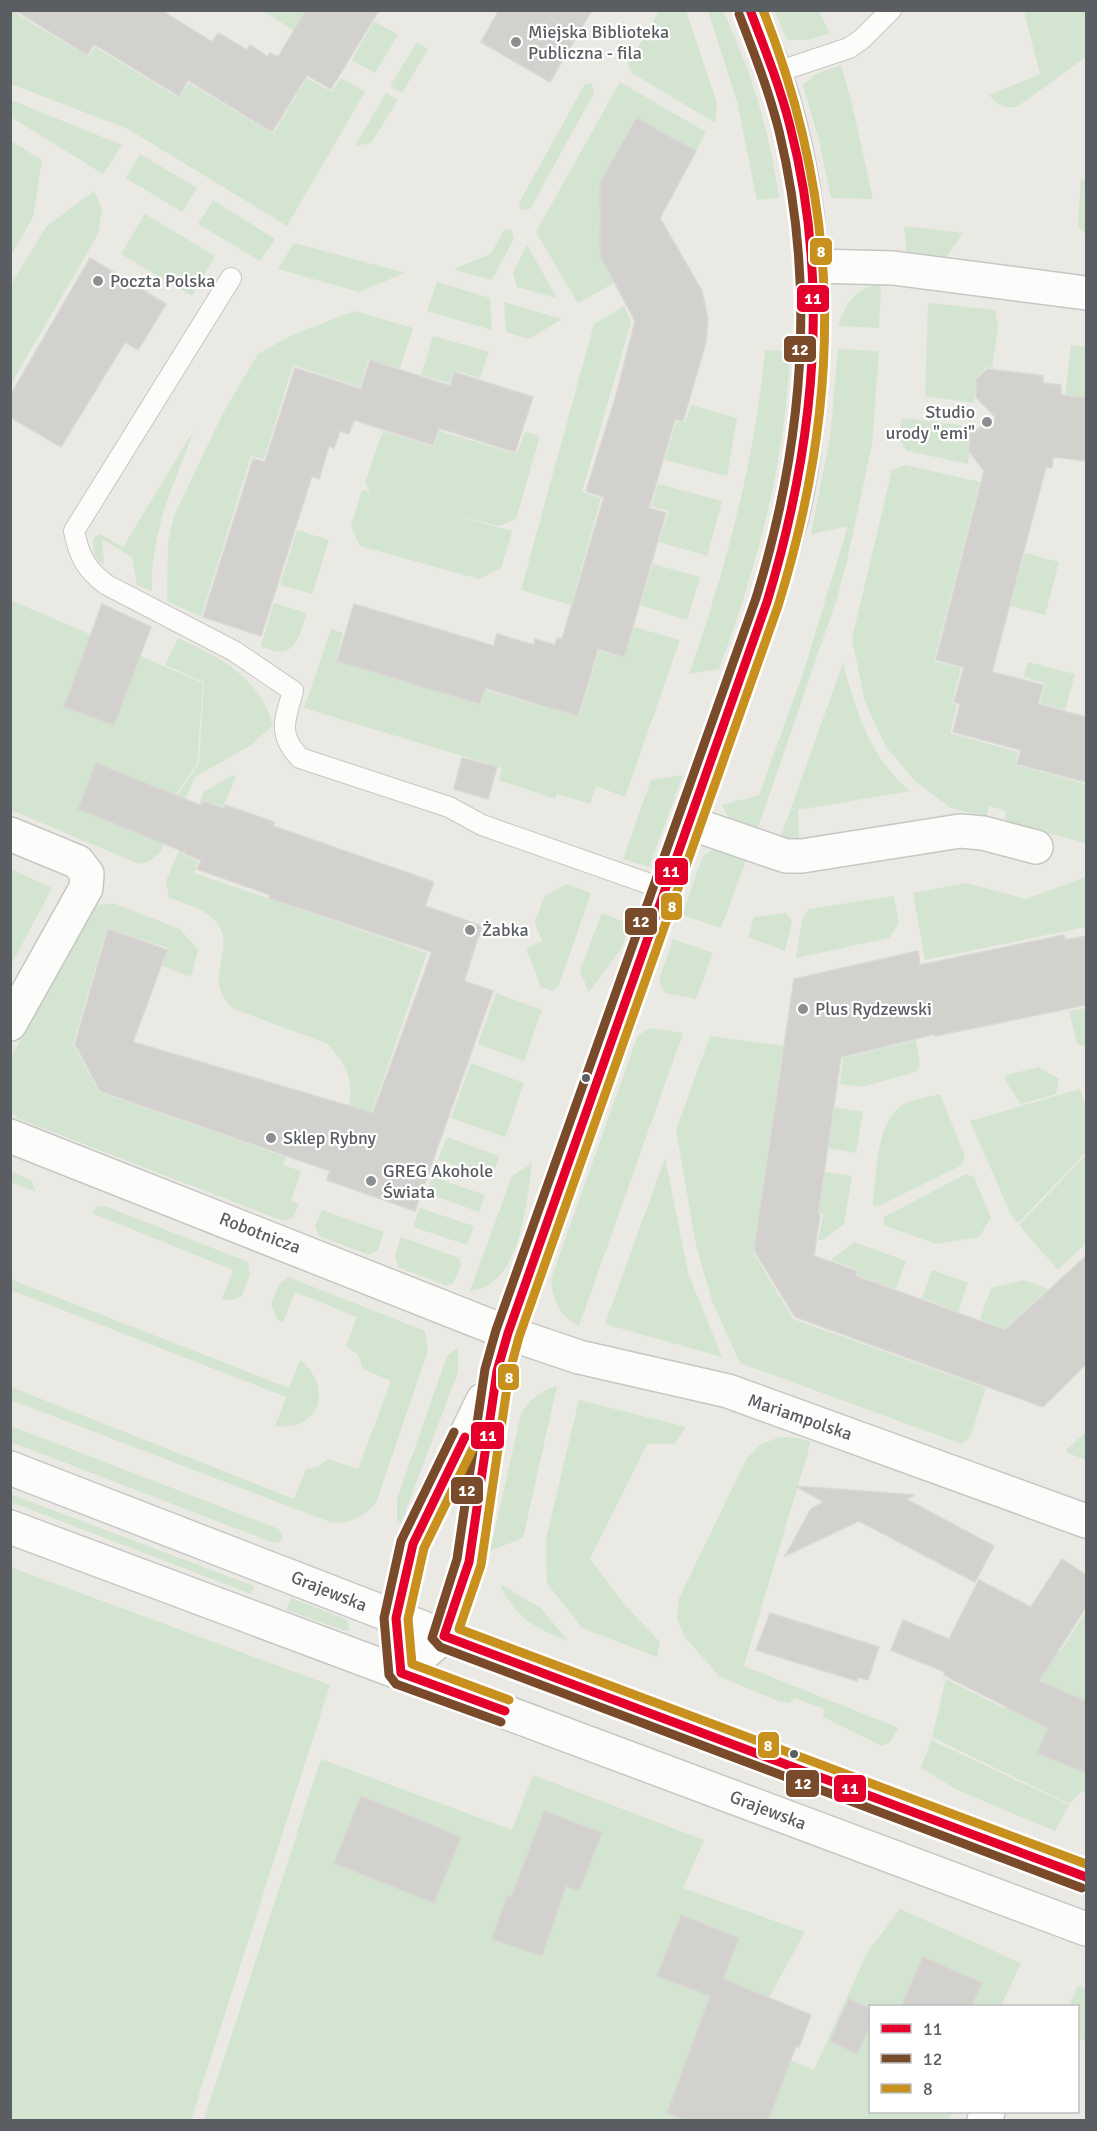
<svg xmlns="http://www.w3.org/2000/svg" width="1097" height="2131" font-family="Signika,sans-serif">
	<rect width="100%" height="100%" fill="#eae9e4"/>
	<!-- green -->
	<g fill="#d3e5d0">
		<path d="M10 11H18L17 14 88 57 95 47 179 98 189 83 273 134 307 78 332 92 341 78 365 92 287 226 128 129 11 84Z"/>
		<path d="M263 11H304L293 30Z"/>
		<path d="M659 11H686L717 103 715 123 632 73 628 64Z"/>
		<path d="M708 11H723C751 70 770 133 779 198L757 200 737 101Z"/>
		<path d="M775 11H819L830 33 808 40H787Z"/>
		<path d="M1024 11H1086V57L1017 107C1003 108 998 105 989 95L1040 74Z"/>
		<path d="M374 21 398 35 375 73 352 60Z"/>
		<path d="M417 42 428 49 402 93 390 86Z"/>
		<path d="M841 65 852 104 873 199 831 198 819 140 803 85 816 74Z"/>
		<path d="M620 82 706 132 696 151 635 117 599 184 609 190C597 211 597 222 605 245L598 250 614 283 578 303 536 232Z"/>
		<path d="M592 83 594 93 530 209 521 210 519 203 585 84Z"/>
		<path d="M386 93 398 100 371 143 355 146Z"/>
		<path d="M11 100 122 145 103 174 11 117Z"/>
		<path d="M11 141 42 160 33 217 11 255Z"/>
		<path d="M140 154 197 188 182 212 126 178Z"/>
		<path d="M1081 178 1086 181V235L1078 227Z"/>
		<path d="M94 191 102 209 98 234 11 384V285L46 227Z"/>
		<path d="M213 200 275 239 260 261 198 224Z"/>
		<path d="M145 214 215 256 192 296 121 254Z"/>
		<path d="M904 226 963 233 946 257 907 252Z"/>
		<path d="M511 229 514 238 492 280 455 270 456 268 491 254 504 230Z"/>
		<path d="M294 243 405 273 359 292 278 269Z"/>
		<path d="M527 245 557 298 517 287 513 273Z"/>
		<path d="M437 282 490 298 492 330 427 311Z"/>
		<path d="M881 285 879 328 838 326C845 304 856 286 881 285Z"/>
		<path d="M504 302 562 319 529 339 506 332Z"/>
		<path d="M928 303 995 310 998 327 992 368 987 367 975 378 974 403 925 396Z"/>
		<path d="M624 306 631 322 582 492 601 498 571 605 521 590 594 324Z"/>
		<path d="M354 311 413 328 400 368 368 359 360 387 293 365 264 459 251 456 201 617 167 601 168 543 174 516 223 413 258 354 288 337Z"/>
		<path d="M433 336 489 352 480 378 454 370 449 383 421 375Z"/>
		<path d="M1071 345 1086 347V398L1065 396Z"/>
		<path d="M838 349 879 351 872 444 847 561 836 601 758 828 728 817 722 805 759 795 803 673 848 526 811 534 830 438Z"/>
		<path d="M765 350 790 351C786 460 757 567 719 669L689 674C726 568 755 461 765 350Z"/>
		<path d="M691 405 737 418 727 476 665 460 676 421 685 423Z"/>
		<path d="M902 418 973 427 968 464 907 451 899 438Z"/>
		<path d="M194 430C174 483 150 533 152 591L137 585 132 557 102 539 104 565C93 558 92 549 94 537L100 534 123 547Z"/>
		<path d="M383 431 434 447 439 431 517 454 525 432 540 436 516 519 499 526 450 514 512 531 501 568 479 579 360 546 351 526 362 490 370 492 365 482Z"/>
		<path d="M905 465 980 482 934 661 961 668 952 703 957 705 950 733 1018 752 1015 765 1086 784V843L1004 822 1006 811 989 806 986 817 951 808 916 782 886 747 865 702 852 639 892 470Z"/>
		<path d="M658 484 722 501 707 556 659 542 669 511 651 506Z"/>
		<path d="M297 530 329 540 312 594 280 585Z"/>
		<path d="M1025 553 1059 562 1045 615 1010 606Z"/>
		<path d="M653 564 700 577 687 620 640 605Z"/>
		<path d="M10 600 203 683 197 764 140 846 199 764 204 682 165 665 178 638C220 657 260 678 273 725L251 745 195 777 162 850 150 861 139 864 11 810Z"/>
		<path d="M274 603 307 613C298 639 295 663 261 646Z"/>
		<path d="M634 627 680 640 625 797 596 786 590 804 557 794 555 799 499 780 502 768 304 708 331 629 343 633 336 661 481 705 485 690 579 717 599 651 624 658Z"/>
		<path d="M1028 662 1075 674 1065 710 1040 703 1045 683 1024 677Z"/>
		<path d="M843 663C856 711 870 758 910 791L798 810 799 838 794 840 781 836Z"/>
		<path d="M232 775 236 777 223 807 203 800 183 855 198 861 194 873 427 953 363 1137 343 1129C354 1093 356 1071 326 1043L234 1009C197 978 243 946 212 918 201 908 184 903 169 898L166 881 204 792Z"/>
		<path d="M683 775 649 867 623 859 651 780Z"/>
		<path d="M715 848 746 860 721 928 682 915 703 856Z"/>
		<path d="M11 869 52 888 11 965Z"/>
		<path d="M1086 877V927L925 960 913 893 966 883 1026 899Z"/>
		<path d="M566 884 591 893 559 985 553 991 541 987 526 948 542 941 535 922 544 897Z"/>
		<path d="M894 896 899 923 889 938 796 958 802 920 809 909Z"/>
		<path d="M113 903 180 929 198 950 191 977 162 966 168 948 107 928 73 1044 99 1092 286 1157 283 1165 301 1171 291 1201 299 1204 293 1218 283 1221 19 1119 11 1112V1057L94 906Z"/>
		<path d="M602 913 630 924 622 947 589 992 580 971Z"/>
		<path d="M786 913 792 921 785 951 748 937 754 917Z"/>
		<path d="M673 939 713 953 696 999 665 993 659 980Z"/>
		<path d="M496 993 542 1010 524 1061 478 1044Z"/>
		<path d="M1086 1008V1047L1077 1044 1069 1011Z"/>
		<path d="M651 1028 683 1033 579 1326C559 1315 553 1301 551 1279L638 1035Z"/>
		<path d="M710 1036 783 1046 753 1252 793 1319 986 1388 971 1435 962 1444 740 1363 712 1301 696 1245 676 1130Z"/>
		<path d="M916 1040 920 1065 916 1072 861 1087 840 1084 843 1058Z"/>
		<path d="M471 1063 524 1083 505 1137 451 1118Z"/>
		<path d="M1039 1067 1059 1079 1056 1094 1021 1104 1004 1079 1007 1075Z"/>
		<path d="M1080 1089 1086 1109V1152L1018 1223 1011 1215 970 1121Z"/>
		<path d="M940 1094 965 1157 962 1165 879 1206 873 1205C877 1174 875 1116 908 1102 918 1098 930 1097 940 1094Z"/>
		<path d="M835 1107 863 1112 856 1153 828 1148Z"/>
		<path d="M447 1137 499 1156 492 1179 438 1160Z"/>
		<path d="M1086 1155V1243L1058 1270 1019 1225Z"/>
		<path d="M665 1158 688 1273 722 1357 605 1324Z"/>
		<path d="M532 1163C527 1202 520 1287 470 1291L512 1176Z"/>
		<path d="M10 1171 31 1180 36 1192 11 1182Z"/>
		<path d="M825 1172 852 1176 844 1224 823 1240H818L823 1214 819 1213Z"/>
		<path d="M966 1174 974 1177 991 1218 979 1237 936 1244 883 1225 884 1217Z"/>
		<path d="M432 1177 485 1195 479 1212 427 1193Z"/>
		<path d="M105 1206 248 1262 250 1274 242 1296 232 1300 222 1299 233 1270 92 1213 96 1207Z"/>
		<path d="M420 1208 474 1226 467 1245 413 1227Z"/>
		<path d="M322 1210 384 1232 378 1250 369 1255 319 1236 315 1226Z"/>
		<path d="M401 1237 459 1258 461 1266 453 1283 445 1285 398 1267 395 1255Z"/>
		<path d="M854 1242 906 1261 896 1289 857 1275 859 1270 831 1260Z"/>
		<path d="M932 1270 968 1283 958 1312 922 1298Z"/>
		<path d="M288 1277 425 1331 428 1350 376 1503C362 1517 350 1525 330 1522L11 1400V1387L294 1499 306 1469 318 1467 328 1459 358 1469 391 1381 363 1369 358 1355 346 1346 357 1317 295 1292 283 1322 277 1319 271 1304 278 1286Z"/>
		<path d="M10 1279 289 1388 300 1360C334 1387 320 1432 275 1426L286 1397 11 1290Z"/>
		<path d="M1024 1280 1048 1289 1004 1329 980 1319 991 1288Z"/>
		<path d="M458 1347V1372L401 1523 397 1520V1499L447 1356Z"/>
		<path d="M557 1386 523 1538 490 1551 521 1414C529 1400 541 1390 557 1386Z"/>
		<path d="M579 1400 686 1427 675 1444H647L590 1559 623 1603 660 1642 657 1657 582 1628 547 1583 546 1539Z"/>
		<path d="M11 1426 279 1529 283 1536 280 1542 274 1543 11 1442Z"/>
		<path d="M1086 1432V1460L1068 1453 1066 1450Z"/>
		<path d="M780 1437 797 1438 811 1442 744 1666 899 1728 889 1743 882 1746 823 1717 824 1709 795 1698 789 1703 780 1702 719 1676 684 1636 677 1617 679 1598 747 1458 761 1444Z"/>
		<path d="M10 1494 254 1586 251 1594 11 1502Z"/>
		<path d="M10 1567 330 1685 191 2120H11Z"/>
		<path d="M500 1584 542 1609 568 1641C536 1629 514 1617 500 1584Z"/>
		<path d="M291 1598 347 1620 350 1630H343L286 1610Z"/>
		<path d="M1086 1612V1793L1082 1791 1069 1804 932 1737 946 1679 1004 1708 1039 1642 1060 1652Z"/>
		<path d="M931 1740 1069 1805 1055 1831 959 1791 921 1768Z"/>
		<path d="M321 1759 512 1830 533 1775 704 1840 683 1888 805 1932 745 2041 814 2070 867 1953 900 1909 1021 1963 1001 2006H870V2112H953L948 2120H204Z"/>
		<path d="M1078 1986 1086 1989V2041L1078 2038V2006H1069Z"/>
	</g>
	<!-- building -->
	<g fill="#d2d1ce" stroke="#d9d7d4" stroke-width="1.5">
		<path d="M15 10H161L212 42 218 33 247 50 250 45 268 57 270 53 278 57 306 10H379L331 89 307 75 272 132 188 80 179 96 94 44 87 55Z"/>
		<path d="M499 10H592L550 82 481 42Z"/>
		<path d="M636 118 696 151 660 218 702 291 708 319 706 342 683 421 675 419 649 508 666 513 624 657 598 649 578 716 485 688 480 704 337 661 354 604 494 646 497 634 534 645 535 639 555 645 557 638 562 639 604 497 586 491 615 399 635 321 600 255V183Z"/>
		<path d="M90 258 166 304 138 350 125 342 61 447 10 417V396Z"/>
		<path d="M370 360 450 386 454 372 533 397 515 452 439 428 433 445 354 420 349 434 340 431 334 448 329 446 319 479 312 476 261 636 203 617 253 459 265 462 295 368 361 389Z"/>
		<path d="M988 369 1043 376V383L1061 385V395L1086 398V461L1053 457 1052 468 1046 467 992 672 1043 685 1038 704 1086 717V782L1017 764 1021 750 953 732 960 704 954 702 964 667 936 660 984 471 969 451 971 433 996 418 976 397V379Z"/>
		<path d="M102 604 151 627 114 725 64 707Z"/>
		<path d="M462 758 497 767 488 799 454 789Z"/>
		<path d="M96 763 202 806 203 801 224 809 225 805 274 822 273 826 434 882 425 906 482 926 464 981 493 991 415 1211 327 1180 330 1171 100 1091 75 1044 108 929 167 950 133 1042 373 1113 432 952 269 898 270 895 197 869 201 860 185 854V852L78 809Z"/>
		<path d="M1064 935 1065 940 1086 936V1005L935 1036V1034L841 1057 818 1214 820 1215 814 1256 857 1271 856 1276 1005 1330 1086 1256V1364L1043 1407 795 1317 754 1250 794 979 918 951 920 965Z"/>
		<path d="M795 1486 915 1495 906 1499 994 1546 975 1582 859 1521 785 1556 811 1509 824 1502Z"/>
		<path d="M1062 1559 1086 1575V1607L1039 1681 1086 1701V1773L1037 1753 1048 1728 944 1675 945 1672 891 1650 903 1620 949 1639 979 1580 1031 1607Z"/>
		<path d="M770 1613 879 1647 868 1680 858 1677 857 1681 756 1650Z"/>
		<path d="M361 1796 461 1837 434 1903 334 1863Z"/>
		<path d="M544 1811 602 1833 579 1891 566 1886 542 1956 492 1939 507 1896 511 1897Z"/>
		<path d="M681 1915 739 1938 723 1979 811 2015 799 2047 796 2046 768 2121H687L667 2113 710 1996 657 1976Z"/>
		<path d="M923 1957 982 1983 971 2007H901Z"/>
		<path d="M849 1999 870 2009V2025L857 2054 830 2041Z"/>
	</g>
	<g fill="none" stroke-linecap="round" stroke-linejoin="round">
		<defs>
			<g id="service">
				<path d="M774 73 849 48 862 39 891 10"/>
				<path d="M231 278 74 531C79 556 86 570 107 585L234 651 293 691C285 720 277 734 300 758L449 807 482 825 667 890"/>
			</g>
			<g id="minor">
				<path d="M814 266 893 268 1086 293"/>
				<path d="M690 823 786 856H802L960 831 983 833 1036 847"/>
				<path d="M10 834 78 862 87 874 86 888 10 1024"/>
				<path d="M10 1136 508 1333 579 1357 728 1391 1086 1521"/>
				<path d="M984 2120 988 2112"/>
			</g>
			<g id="tertiary">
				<path d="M401 1673 444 1636 469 1562 497 1371 508 1333 767 602C778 566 790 529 797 492 826 330 819 163 750 10"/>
				<path d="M401 1673 396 1618 413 1544 483 1400"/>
			</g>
			<g id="secondary">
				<path d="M10 1468 444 1636 1086 1877"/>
				<path d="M10 1527 1086 1929"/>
			</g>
		</defs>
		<!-- service casing -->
		<use href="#service" stroke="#c6c6c5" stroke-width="22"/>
		<!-- minor casing -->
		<use href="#minor" stroke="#c6c6c5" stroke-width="36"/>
		<!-- tertiary casing -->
		<use href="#tertiary" stroke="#c6c6c5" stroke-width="36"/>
		<!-- secondary casing -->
		<use href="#secondary" stroke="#c6c7c6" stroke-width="36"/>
		<!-- service -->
		<use href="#service" stroke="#fcfcfb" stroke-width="20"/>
		<!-- minor -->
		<use href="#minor" stroke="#fcfcfb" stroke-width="33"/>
		<!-- tertiary -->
		<use href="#tertiary" stroke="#fcfcfb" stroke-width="33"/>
		<!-- secondary -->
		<use href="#secondary" stroke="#fcfcfb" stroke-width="33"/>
		<defs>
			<g id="bus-1">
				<path d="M750 10C765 49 780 87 790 126 831 284 814 448 767 602L508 1333 497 1371 469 1562 444 1636 1086 1877"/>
				<path d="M465 1437 413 1544 396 1618 401 1673 505 1711"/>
			</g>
			<g id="bus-2">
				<path d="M739 14C754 53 769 91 779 131 817 288 803 445 756 598L496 1330 485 1369 457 1559 432 1638 440 1647 1082 1888"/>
				<path d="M454 1432 401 1541 384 1618 389 1675 396 1684 501 1722"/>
			</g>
			<g id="bus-3">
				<path d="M763 10C843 212 842 400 778 606L519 1337 509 1374 481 1565 459 1629 1086 1864"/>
				<path d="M476 1442 424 1548 408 1619 412 1664 509 1700"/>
			</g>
		</defs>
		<!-- bus-1 casing -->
		<use href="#bus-1" stroke="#fff" stroke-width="14"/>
		<!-- bus-2 casing -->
		<use href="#bus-2" stroke="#fff" stroke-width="14"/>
		<!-- bus-3 casing -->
		<use href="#bus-3" stroke="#fff" stroke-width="14"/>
		<!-- bus-1 -->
		<use href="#bus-1" stroke="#e4002b" stroke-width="9"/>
		<!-- bus-2 -->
		<use href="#bus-2" stroke="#7a4b2a" stroke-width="9"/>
		<!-- bus-3 -->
		<use href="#bus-3" stroke="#c8901d" stroke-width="9"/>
	</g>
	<!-- markers -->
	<g fill="#8c8f90" stroke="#fff" stroke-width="2">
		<circle cx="516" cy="42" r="6"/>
		<circle cx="98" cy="281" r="6"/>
		<circle cx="987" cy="422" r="6"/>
		<circle cx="470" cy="930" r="6"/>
		<circle cx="803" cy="1009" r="6"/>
		<circle cx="271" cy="1138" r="6"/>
		<circle cx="371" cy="1181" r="6"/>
	</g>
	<g fill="#5a5e62" stroke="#fff" stroke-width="2">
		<circle cx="586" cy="1078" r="5"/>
		<circle cx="794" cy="1754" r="5"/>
	</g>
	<g text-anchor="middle" stroke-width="4.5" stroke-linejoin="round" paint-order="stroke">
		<!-- poi labels -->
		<g font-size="18" fill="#5a5e62" stroke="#fff" text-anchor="start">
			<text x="528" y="38">Miejska Biblioteka<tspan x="528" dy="21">Publiczna - fila</tspan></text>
			<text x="110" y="287">Poczta Polska</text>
			<text x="975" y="418" text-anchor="end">Studio<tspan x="975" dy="21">urody "emi"</tspan></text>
			<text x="482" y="936">Żabka</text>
			<text x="815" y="1015">Plus Rydzewski</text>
			<text x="283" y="1144">Sklep Rybny</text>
			<text x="383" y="1177">GREG Akohole<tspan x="383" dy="21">Świata</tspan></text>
		</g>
		<!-- street labels -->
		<g font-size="18" fill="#5a5e62" stroke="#fff">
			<text transform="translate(260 1233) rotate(21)" y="6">Robotnicza</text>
			<text transform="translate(800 1417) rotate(19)" y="6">Mariampolska</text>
			<text transform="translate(329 1591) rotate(22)" y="6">Grajewska</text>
			<text transform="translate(768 1810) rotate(21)" y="6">Grajewska</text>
		</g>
	</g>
	<g stroke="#fff" stroke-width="2">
		<rect x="809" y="237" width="24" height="29" rx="6" fill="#c8901d"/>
		<rect x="796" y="284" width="34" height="29" rx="6" fill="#e4002b"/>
		<rect x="783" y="335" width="34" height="28" rx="6" fill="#7a4b2a"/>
		<rect x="654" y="857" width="35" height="29" rx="6" fill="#e4002b"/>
		<rect x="660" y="892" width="23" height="29" rx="6" fill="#c8901d"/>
		<rect x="624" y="907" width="34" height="29" rx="6" fill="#7a4b2a"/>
		<rect x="497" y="1363" width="23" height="28" rx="6" fill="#c8901d"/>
		<rect x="470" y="1421" width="35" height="29" rx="6" fill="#e4002b"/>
		<rect x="450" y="1476" width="34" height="29" rx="6" fill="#7a4b2a"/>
		<rect x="757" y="1731" width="23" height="28" rx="6" fill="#c8901d"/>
		<rect x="785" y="1769" width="35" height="29" rx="6" fill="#7a4b2a"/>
		<rect x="833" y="1774" width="34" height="29" rx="6" fill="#e4002b"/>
	</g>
	<g font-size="16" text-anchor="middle" font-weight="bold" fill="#fff">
		<text x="821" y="257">8</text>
		<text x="813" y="304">11</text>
		<text x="800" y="355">12</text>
		<text x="671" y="877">11</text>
		<text x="672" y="912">8</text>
		<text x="641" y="927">12</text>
		<text x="509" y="1383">8</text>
		<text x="488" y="1441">11</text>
		<text x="467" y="1496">12</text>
		<text x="768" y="1751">8</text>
		<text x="803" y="1789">12</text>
		<text x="850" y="1794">11</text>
	</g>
	<!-- border -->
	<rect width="1097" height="2131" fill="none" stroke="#5a5e62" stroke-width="24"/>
	<!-- legend -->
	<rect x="869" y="2005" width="210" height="108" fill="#ffffff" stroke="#bdbfc0" stroke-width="1.5"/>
	<rect x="881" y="2024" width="30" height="9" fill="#e4002b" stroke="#bdbfc0" stroke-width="1.5"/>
	<text x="923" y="2035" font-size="18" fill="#5a5e62">11</text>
	<rect x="881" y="2054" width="30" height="9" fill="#7a4b2a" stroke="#bdbfc0" stroke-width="1.5"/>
	<text x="923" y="2065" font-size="18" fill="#5a5e62">12</text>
	<rect x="881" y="2084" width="30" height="9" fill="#c8901d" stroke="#bdbfc0" stroke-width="1.5"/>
	<text x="923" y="2095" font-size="18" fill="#5a5e62">8</text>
</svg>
